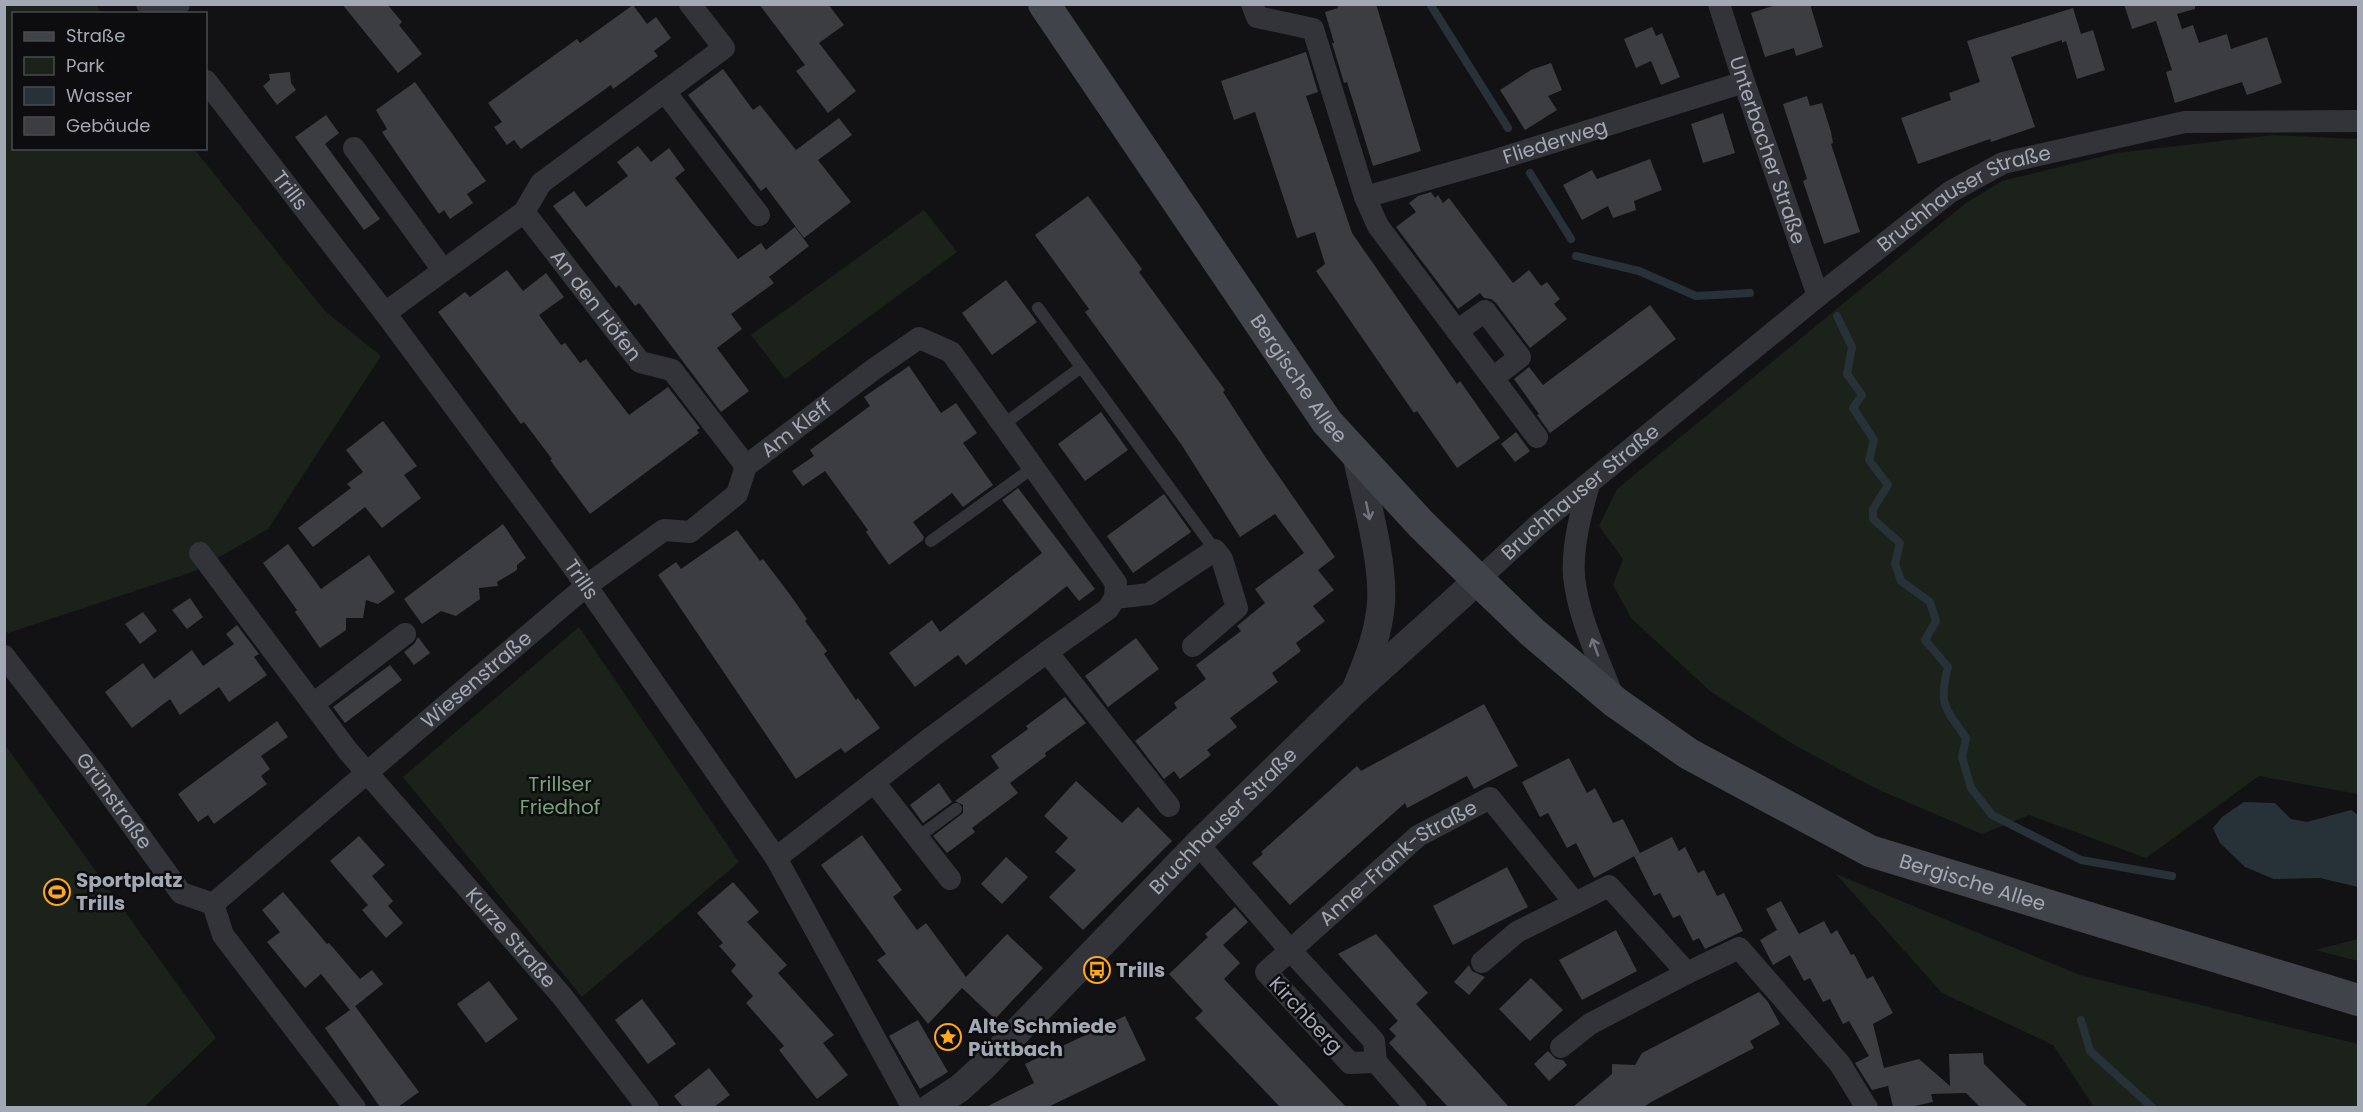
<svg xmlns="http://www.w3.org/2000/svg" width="2363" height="1112" font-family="Poppins,sans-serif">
	<rect width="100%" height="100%" fill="#121214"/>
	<!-- green -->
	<g fill="#1a221a">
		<path d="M4 5H96L101 13 14 14V148L194 149 325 311 381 356 268 529 195 571 8 633 4 630Z"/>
		<path d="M2273 135 2358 139V794L2259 776 2146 858 2029 815 1982 834 1877 789 1796 746 1710 691 1631 618 1613 585 1623 559 1599 526 1617 489 1966 203 2002 181 2116 153Z"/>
		<path d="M924 210 957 252 785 379 751 335Z"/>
		<path d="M579 627 739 862 582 997 403 777Z"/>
		<path d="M5 745 216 1038 144 1107H5Z"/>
		<path d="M1836 874 2080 975 2358 1044V1107H2094L2053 1045 1942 993Z"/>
		<path d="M2358 939V961L2315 950Z"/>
	</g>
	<!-- water -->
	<path fill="#273238" d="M2244 802 2275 803 2291 819 2307 822 2351 810 2358 815V887L2320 878 2274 879 2245 867 2220 843 2213 828 2222 817Z"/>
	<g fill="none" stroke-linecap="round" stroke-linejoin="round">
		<!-- stream -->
		<g stroke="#273238" stroke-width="8">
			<path d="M1430 4 1508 128"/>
			<path d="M1530 173 1571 239"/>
			<path d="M1576 256 1639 271 1696 296 1750 293"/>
			<path d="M1837 316 1852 347 1847 374 1862 395 1853 408 1874 440 1869 460 1888 485 1873 509V519L1900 543 1895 564 1901 581 1930 602 1936 621 1925 640 1948 667C1938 705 1945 707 1966 738L1962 757 1971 788 1992 815 2081 860 2172 876"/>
			<path d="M2081 1020 2090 1051 2153 1108"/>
		</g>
	</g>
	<!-- building -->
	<g fill="#3c3d41">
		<path d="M342 4H387L402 22 399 25 422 54 398 73Z"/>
		<path d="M759 4H828L844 25 819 43 856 91 828 113 796 71 805 65Z"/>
		<path d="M1337 4H1376L1421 151 1373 166 1347 82 1344 83 1332 43H1334L1325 12 1338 8Z"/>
		<path d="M1779 4H1810L1823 47 1796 56 1794 48 1765 57 1751 13Z"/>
		<path d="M2124 4H2195V9L2177 14 2182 29 2193 25 2199 43 2227 34 2231 49 2267 37 2282 83 2247 95 2242 82 2175 103 2166 72 2172 70 2156 21 2132 29Z"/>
		<path d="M633 5 647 24 656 17 671 38 654 51 658 56 613 89 611 85 521 149 514 140 507 145 494 127 502 122 488 103 577 39 580 43Z"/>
		<path d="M2073 8 2081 34 2093 30 2105 70 2077 79 2066 41 2062 43V40L2011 57 2035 127 1991 142 1990 139 1918 164 1901 118 1951 100 1949 93 1980 82 1967 41Z"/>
		<path d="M1652 27 1656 36 1662 33 1680 77 1661 85 1651 61 1636 68 1624 39Z"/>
		<path d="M1306 52 1318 92 1306 96 1352 233 1457 384 1460 381 1500 438 1457 468 1417 411 1414 413 1316 271 1325 264 1315 232 1297 238 1255 112 1234 120 1221 81Z"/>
		<path d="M1551 63 1562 90 1548 96 1557 110 1525 130 1500 90 1531 70Z"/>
		<path d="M723 69 753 110 760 105 796 150 839 118 852 135 818 160 851 202 804 238 766 187 761 191 688 95Z"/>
		<path d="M290 72 291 83 296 90 277 105 263 86 270 80 269 74Z"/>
		<path d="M415 82 486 181 467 194 473 203 450 219 444 210 439 214 401 160 382 132 387 129 376 110Z"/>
		<path d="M1807 96 1810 106 1822 103 1831 132 1833 143 1831 144 1860 232 1824 244 1803 181 1807 179 1783 104Z"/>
		<path d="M1723 113 1735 153 1703 163 1691 124Z"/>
		<path d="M326 115 339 133 325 144 380 219 364 230 295 137Z"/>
		<path d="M638 146 651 162 669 148 685 170 675 178 738 259 761 243 766 250 795 227 809 246 769 277 774 283 731 314 742 329 717 348 749 391 721 412 639 303 635 306 619 285 616 288 553 206 574 191 586 207 628 176 617 162Z"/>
		<path d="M1650 159 1662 190 1634 201 1636 210 1613 218 1608 206 1582 220 1563 185 1592 170 1597 179Z"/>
		<path d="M1431 192 1435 198 1438 195 1443 203 1449 198 1513 283 1529 270 1541 286 1547 282 1560 299 1554 304 1567 319 1530 348 1496 303 1491 299 1484 298 1480 293 1458 309 1396 227 1416 212 1409 203 1418 196Z"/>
		<path d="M1088 196 1142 269 1139 272 1225 390 1223 392 1264 455 1335 557 1318 570 1334 590 1313 606 1325 621 1296 643 1301 651 1272 673 1278 682 1230 718 1237 727 1207 750 1211 755 1180 779 1174 771 1164 779 1135 741 1177 708 1174 703 1206 679 1196 665 1241 631 1237 626 1265 603 1255 589 1304 553 1275 514 1240 537 1181 444 1085 312 1089 309 1035 235Z"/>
		<path d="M507 270 523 291 546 273 564 297 539 315 561 345 565 343 580 363 586 359 629 415 668 387 700 428 697 430 699 433 590 514 550 460 552 459 524 422 521 424 438 312 465 292 470 297Z"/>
		<path d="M1006 280 1037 322 992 355 962 313Z"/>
		<path d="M1650 305 1676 339 1550 433 1537 415 1539 414 1514 379 1529 367 1543 385Z"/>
		<path d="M909 366 941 413 956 403 977 433 963 443 993 485 963 507 952 493 913 522 924 537 923 540 889 565 866 532 868 530 825 471 803 486 792 471 814 456 810 450 870 406 864 397Z"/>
		<path d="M1101 412 1128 450 1085 481 1058 444Z"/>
		<path d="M383 421 417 466 404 475 421 498 382 528 365 507 313 547 298 528 351 488 347 484 363 472 346 450Z"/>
		<path d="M1516 432 1530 451 1515 462 1501 444Z"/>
		<path d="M1018 488 1095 589 1079 601 1067 586 966 665 958 655 915 687 889 653 932 620 940 632 1042 553 1002 500Z"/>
		<path d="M1164 494 1191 532 1133 573 1107 536Z"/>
		<path d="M503 524 526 558 517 565V570L497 582 498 586 479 588 480 599 456 616 441 611 422 624 404 599Z"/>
		<path d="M737 530 760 561 763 559 791 596 807 619 805 621 827 651 824 654 856 700 858 698 880 728 845 753 841 748 796 779 658 575 676 562 681 569Z"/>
		<path d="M288 544 321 589 369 555 395 592 378 604 366 600 363 618H346V630L320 648 295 612 297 610 263 563Z"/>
		<path d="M190 598 203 617 187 629 172 610Z"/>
		<path d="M143 612 157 631 140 644 125 624Z"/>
		<path d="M237 625 259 654 254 657 267 675 229 702 219 687 180 715 170 699 132 728 105 692 143 663 154 679 192 650 203 666 234 644 226 634Z"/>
		<path d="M418 637 430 653 414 665 404 652 414 644Z"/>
		<path d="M1136 638 1159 669 1108 707 1085 676Z"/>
		<path d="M390 665 402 680 345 723 333 707Z"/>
		<path d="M1065 697 1086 723 1045 753 1046 756 1010 783 1018 793 972 828 975 832 947 853 933 836 963 813V805L955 801 999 768 991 756 1028 729 1026 726Z"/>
		<path d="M1484 704 1518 766 1474 789 1467 776 1407 808 1405 803 1290 905 1252 863 1263 854 1261 852 1357 766 1361 771Z"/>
		<path d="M277 721 288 737 261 756 270 769 261 776 267 784 214 824 208 815 198 822 178 794Z"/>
		<path d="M1569 758 1587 793 1595 788 1613 823 1623 819 1640 853 1594 878 1576 843 1567 848 1548 813 1540 817 1522 782Z"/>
		<path d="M1076 781 1122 823 1138 807 1172 841 1083 930 1049 897 1076 870 1055 852 1068 838 1044 816Z"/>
		<path d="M939 783 952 802 923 823 910 805Z"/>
		<path d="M862 835 902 890 893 897 917 930 926 923 966 977 1007 934 1043 968 995 1019 962 988 928 1024 877 960 886 954 821 865Z"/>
		<path d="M359 836 385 865 372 876 393 901 388 906 403 923 386 938 362 910 368 905 330 861Z"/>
		<path d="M1672 837 1679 851 1685 847 1698 873 1704 870 1717 896 1724 893 1743 931 1705 949 1699 938 1693 941 1680 915 1673 918 1660 893 1654 896 1634 856Z"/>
		<path d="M1006 857 1028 877 1002 904 981 884Z"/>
		<path d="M1507 867 1528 907 1453 945 1433 906Z"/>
		<path d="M733 882 759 912 747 922 787 965 778 973 834 1035 823 1043 848 1075 817 1099 779 1050 784 1046 746 1003 753 996 731 971 736 965 719 946 723 943 697 913Z"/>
		<path d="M283 892 327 944 329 943 360 979 372 970 383 984 353 1008 355 1006 419 1092 398 1107H380L325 1028 350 1010 321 974 305 988 267 942 280 932 262 910Z"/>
		<path d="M1781 901 1799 934 1824 921 1831 934 1837 930 1851 955 1854 954 1867 979 1873 976 1893 1013 1873 1024 1886 1076 1884 1068 1919 1059 1950 1086 1949 1054 1983 1053 1984 1064 2028 1107H1980L1966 1093 1931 1094 1933 1102 1910 1107H1893L1888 1086 1872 1090 1855 1063 1869 1056 1849 1021 1843 1024 1830 999 1823 1002 1810 978 1804 981 1790 955 1773 965 1760 940 1777 930 1766 909Z"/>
		<path d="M1235 907 1248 922 1223 945 1240 963 1224 979 1346 1107H1280L1195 1018 1203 1011 1169 974 1208 937 1205 934Z"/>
		<path d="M1616 930 1637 971 1582 1000 1559 960Z"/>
		<path d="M1376 934 1428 993 1416 1004 1509 1107H1448L1389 1043 1396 1036 1389 1029 1398 1021 1338 954Z"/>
		<path d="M1469 965 1472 971 1485 977 1469 995 1454 982Z"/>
		<path d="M1531 978 1563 1010 1530 1041 1499 1009Z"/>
		<path d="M489 981 518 1019 486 1043 457 1004Z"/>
		<path d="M1759 992 1768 1002 1780 1024 1750 1041 1754 1048 1651 1102 1644 1107H1573L1612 1074V1064L1635 1065 1642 1053Z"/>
		<path d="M642 999 676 1044 648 1064 615 1020Z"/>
		<path d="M1125 1016 1146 1060 1048 1107H986L1034 1083 1025 1064Z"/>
		<path d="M918 1020 948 1072 920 1089 889 1036Z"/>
		<path d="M1548 1051 1556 1059 1563 1060 1567 1065 1549 1081 1534 1064Z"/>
		<path d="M709 1068 730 1095 714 1107H683L674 1096Z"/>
	</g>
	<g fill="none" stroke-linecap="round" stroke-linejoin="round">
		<!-- service -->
		<g stroke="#333439" stroke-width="12">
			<path d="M1038 308 1215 550"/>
			<path d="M1004 424 1080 368"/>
			<path d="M931 541 1034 467"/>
			<path d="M918 837 956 809"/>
		</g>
		<!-- minor -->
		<g stroke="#333439" stroke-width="22">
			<path d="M147 4 153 14"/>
			<path d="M1252 4 1257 17 1313 29 1365 197 1378 226 1537 437"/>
			<path id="s1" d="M1719 4 1744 82 1818 296"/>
			<path d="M167 14 179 4"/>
			<path id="s2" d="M206 81 385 313 571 564 776 858 913 1108"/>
			<path d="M665 92 759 215"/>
			<path d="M354 148 443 270"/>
			<path id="s3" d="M1365 197 1499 159 1744 82"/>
			<path id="s4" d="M524 212 640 362 672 370 746 466"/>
			<path d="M385 313 524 212 541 183 724 48 690 4"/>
			<path d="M1457 331 1485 311 1520 357 1493 378"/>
			<path d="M1589 484C1581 513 1572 545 1574 576 1578 618 1600 661 1614 700"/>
			<path id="s5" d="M200 553 348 751 562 996 648 1108"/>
			<path id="s6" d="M1478 580 1539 524 1818 296 1950 192 2003 163 2185 122 2358 121"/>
			<path d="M1115 598 1149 594 1215 550 1222 559 1237 608 1193 646"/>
			<path id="s7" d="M4 656 93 771 181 893 213 904 223 935 355 1108"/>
			<path d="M313 704 405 634"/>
			<path d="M874 782 950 879"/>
			<path d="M1198 844 1290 950 1374 1041 1376 1062 1416 1108"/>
			<path d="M776 858 932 737 1047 652 1169 806"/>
			<path id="s8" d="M213 904 586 586 664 530 690 532 737 494 746 466 874 369 919 338 951 352 1116 583 1115 598 1108 609 1047 652"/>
			<path d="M1482 962 1517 932 1575 903"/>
			<path d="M1561 1047 1590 1024 1687 973"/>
			<path id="s9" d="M1376 1062 1350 1063 1266 972 1418 836 1490 798 1575 903 1609 886 1687 973 1739 948 1840 1064 1867 1108"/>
		</g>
		<!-- tertiary -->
		<g stroke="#333439" stroke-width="28">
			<path d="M1356 454C1365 497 1384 560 1381 603 1379 632 1368 660 1357 686"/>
			<path id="s10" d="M930 1108 960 1088 982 1068 1198 844 1355 691 1478 580"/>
		</g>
		<!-- secondary -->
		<path stroke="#404349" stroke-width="32" id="s11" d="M1044 4 1327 422 1421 524 1478 580 1532 632 1615 702 1689 754 1870 851 2358 1000"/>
	</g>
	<!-- one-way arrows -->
	<defs><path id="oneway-shaft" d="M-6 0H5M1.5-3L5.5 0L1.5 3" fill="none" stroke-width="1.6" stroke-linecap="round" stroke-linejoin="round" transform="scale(1.5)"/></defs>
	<g stroke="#70747d">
		<use href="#oneway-shaft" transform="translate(1368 511) rotate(78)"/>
		<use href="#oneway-shaft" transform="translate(1595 647) rotate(-110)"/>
	</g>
	<!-- icons -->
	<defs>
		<symbol id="stadium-ring" viewBox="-11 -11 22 22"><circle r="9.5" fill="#0d0d0f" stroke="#ffa81e" stroke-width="1.5"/><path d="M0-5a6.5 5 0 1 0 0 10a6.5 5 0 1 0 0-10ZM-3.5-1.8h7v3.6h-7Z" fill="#ffa81e"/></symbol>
		<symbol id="bus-ring" viewBox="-11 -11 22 22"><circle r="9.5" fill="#0d0d0f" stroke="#ffa81e" stroke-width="1.5"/><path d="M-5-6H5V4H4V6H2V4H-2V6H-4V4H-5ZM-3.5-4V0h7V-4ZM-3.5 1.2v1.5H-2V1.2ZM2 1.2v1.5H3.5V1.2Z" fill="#ffa81e"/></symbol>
		<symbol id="sight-ring" viewBox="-11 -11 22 22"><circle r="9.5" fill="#0d0d0f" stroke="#ffa81e" stroke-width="1.5"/><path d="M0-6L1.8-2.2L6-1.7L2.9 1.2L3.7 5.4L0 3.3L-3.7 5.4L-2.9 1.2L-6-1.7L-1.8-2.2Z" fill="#ffa81e"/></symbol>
	</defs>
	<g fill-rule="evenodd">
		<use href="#stadium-ring" x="42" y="877" width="30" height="30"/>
		<use href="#bus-ring" x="1082" y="955" width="30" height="30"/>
		<use href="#sight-ring" x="933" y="1022" width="30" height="30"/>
	</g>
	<g text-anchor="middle" stroke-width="5" stroke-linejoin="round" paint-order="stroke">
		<!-- street labels -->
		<g font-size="20" fill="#a2a9b5" stroke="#0d0d0f">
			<text dy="7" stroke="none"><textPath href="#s3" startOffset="198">Fliederweg</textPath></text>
			<text dy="7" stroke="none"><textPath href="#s1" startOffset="154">Unterbacher Straße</textPath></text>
			<text dy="7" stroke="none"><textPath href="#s2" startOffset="138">Trills</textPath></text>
			<text dy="7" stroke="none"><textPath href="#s6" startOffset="621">Bruchhauser Straße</textPath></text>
			<text dy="7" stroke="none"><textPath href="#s4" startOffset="118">An den Höfen</textPath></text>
			<text dy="7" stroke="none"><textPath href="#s11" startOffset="453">Bergische Allee</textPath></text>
			<text dy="7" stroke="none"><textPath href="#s8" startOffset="765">Am Kleff</textPath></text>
			<text dy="7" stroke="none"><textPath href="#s6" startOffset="135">Bruchhauser Straße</textPath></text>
			<text dy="7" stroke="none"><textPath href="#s2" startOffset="624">Trills</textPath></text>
			<text dy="7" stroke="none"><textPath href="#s8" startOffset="346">Wiesenstraße</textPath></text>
			<text dy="7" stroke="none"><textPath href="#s7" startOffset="182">Grünstraße</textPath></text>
			<text dy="7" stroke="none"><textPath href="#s10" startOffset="411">Bruchhauser Straße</textPath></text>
			<text dy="7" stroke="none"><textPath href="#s9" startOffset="322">Anne-Frank-Straße</textPath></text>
			<text dy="7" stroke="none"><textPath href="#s11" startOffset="1310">Bergische Allee</textPath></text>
			<text dy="7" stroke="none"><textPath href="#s5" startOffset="495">Kurze Straße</textPath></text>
			<text transform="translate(1306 1015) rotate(47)" y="7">Kirchberg</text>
		</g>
		<!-- park labels -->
		<g font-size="20" fill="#77a278" stroke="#0d0d0f">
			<text x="560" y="791">Trillser<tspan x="560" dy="23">Friedhof</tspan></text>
		</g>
		<!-- poi labels -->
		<g font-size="20" font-weight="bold" fill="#a2a9b5" stroke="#0d0d0f" text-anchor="start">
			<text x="76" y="887">Sportplatz<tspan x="76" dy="23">Trills</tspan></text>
			<text x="1116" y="977">Trills</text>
			<text x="968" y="1033">Alte Schmiede<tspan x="968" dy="23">Püttbach</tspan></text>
		</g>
	</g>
	<!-- border -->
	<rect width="2363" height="1112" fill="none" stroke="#a2a9b5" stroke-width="12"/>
	<!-- legend -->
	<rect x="12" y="12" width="195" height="138" fill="#0d0d0f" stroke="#494b51" stroke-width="1.5"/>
	<rect x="24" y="32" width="30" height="9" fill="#404349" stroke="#494b51" stroke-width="1.5"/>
	<text x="66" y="42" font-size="18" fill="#a2a9b5">Straße</text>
	<rect x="24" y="57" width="30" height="18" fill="#1a221a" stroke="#494b51" stroke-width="1.5"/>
	<text x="66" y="72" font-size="18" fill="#a2a9b5">Park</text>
	<rect x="24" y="87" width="30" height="18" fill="#273238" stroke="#494b51" stroke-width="1.5"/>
	<text x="66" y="102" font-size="18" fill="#a2a9b5">Wasser</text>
	<rect x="24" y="117" width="30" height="18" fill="#3c3d41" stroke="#494b51" stroke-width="1.5"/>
	<text x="66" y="132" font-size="18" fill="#a2a9b5">Gebäude</text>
</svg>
